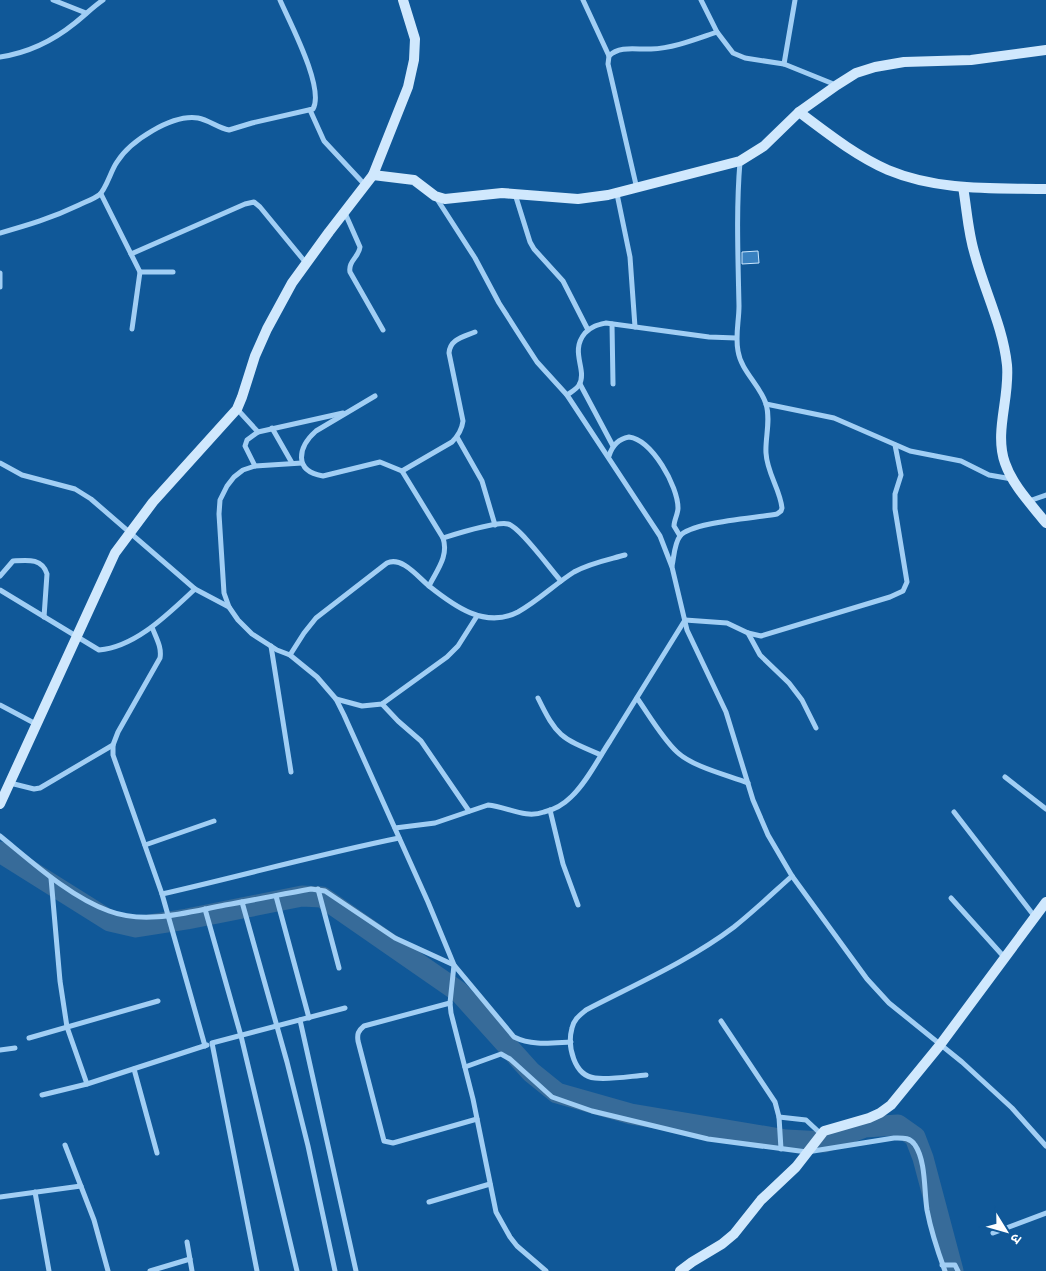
<svg xmlns="http://www.w3.org/2000/svg" width="1046" height="1271" font-family="Mulish,'Noto Sans Devanagari',sans-serif">
	<rect width="100%" height="100%" fill="#105898"/>
	<g fill="none" stroke-linecap="round" stroke-linejoin="round">
		<!-- river -->
		<path stroke="#376b99" stroke-width="21" d="M0 852 110 921 136 927 187 919 302 896 322 897 459 992 531 1072 557 1093 631 1114 786 1140 825 1142 865 1127 898 1125 915 1137 923 1158 953 1271"/>
	</g>
	<!-- building -->
	<path fill="#3981c0" stroke="#c9e6fe" d="M758 251 759 263 742 264V252Z"/>
	<g fill="none" stroke-linecap="round" stroke-linejoin="round">
		<!-- street -->
		<g stroke="#a1cef4" stroke-width="5">
			<path d="M53 0 86 13"/>
			<path d="M583 0 609 56"/>
			<path d="M701 0 717 32 733 53 745 58 784 64 836 85"/>
			<path d="M0 57C27 53 54 40 75 23 85 15 93 7 103 0"/>
			<path d="M784 64 795 0"/>
			<path d="M310 110 324 141 365 185"/>
			<path d="M637 189 608 64 609 56C620 45 638 50 651 49 674 48 696 39 717 32"/>
			<path d="M101 194 140 272 132 329"/>
			<path d="M515 194 530 242 534 249 563 281 588 330"/>
			<path d="M617 194 630 257 635 327"/>
			<path d="M437 199 475 258 499 303 522 339 537 362 567 395 660 536 672 567 687 630 726 712 753 800 768 835 792 876 867 979 889 1003 962 1062 1012 1108 1046 1146"/>
			<path d="M345 213 360 247C359 257 348 261 350 272L383 330"/>
			<path d="M0 233C28 225 52 218 79 205 85 202 94 199 99 195 106 190 111 170 117 162 130 141 172 114 198 118 209 120 218 128 229 130L252 123 313 109C325 88 289 21 280 0"/>
			<path d="M131 254 245 204 254 202 260 207 306 263"/>
			<path d="M140 272H173"/>
			<path d="M0 273V287"/>
			<path d="M612 324 613 384"/>
			<path d="M580 384 613 446"/>
			<path d="M567 395C571 392 577 389 579 385 588 370 569 352 585 333 592 326 597 325 606 323L709 337 736 338"/>
			<path d="M375 396 316 431C298 447 293 471 323 476L380 462 402 471 452 442C458 436 462 429 463 421L449 353C450 339 463 337 475 332"/>
			<path d="M766 404 834 418 910 451 961 461 989 475 1012 479"/>
			<path d="M237 409 258 432 247 440 245 446 255 466"/>
			<path d="M272 428 292 463"/>
			<path d="M258 432 343 413"/>
			<path d="M457 437 482 481 495 525"/>
			<path d="M609 456C612 446 618 439 629 437 652 440 678 486 678 508 678 514 674 520 674 526L680 536"/>
			<path d="M0 463 22 475 75 489 91 499 195 589 229 607"/>
			<path d="M302 463 255 466 243 470 234 477 227 486 220 500 219 514 224 593 229 607 238 620 252 634 277 650 290 655 317 677 336 699 344 715 428 902 454 965 450 1003 451 1013 473 1099 496 1212 510 1237 517 1246 546 1271"/>
			<path d="M402 471 443 538C449 556 437 570 429 586 454 606 485 629 518 612 538 601 555 584 574 572 590 563 607 560 625 555"/>
			<path d="M1029 501 1046 495"/>
			<path d="M443 538C456 534 497 521 508 524 520 527 551 570 561 581"/>
			<path d="M672 566C674 558 674 544 680 536 691 522 757 518 777 514L781 511 782 508C780 489 767 473 766 453 765 438 771 420 766 404 760 385 741 371 738 351 735 336 739 321 739 306 738 258 736 209 740 162"/>
			<path d="M0 576 13 561C28 560 42 558 47 574L44 617"/>
			<path d="M0 590 99 650C136 647 169 613 195 589"/>
			<path d="M152 627C156 638 162 647 160 658L118 732 113 745V755L162 894 205 1046"/>
			<path d="M748 633 760 655 789 683 802 700 816 728"/>
			<path d="M271 646 291 772"/>
			<path d="M290 655 304 633 316 618 387 563C402 556 418 577 429 586"/>
			<path d="M538 698C557 737 561 738 601 755"/>
			<path d="M637 698C649 715 662 738 677 752 693 767 727 775 748 783"/>
			<path d="M336 699 362 706 382 704 447 657 458 646 477 616"/>
			<path d="M382 704 398 721 421 741 469 811"/>
			<path d="M0 705 36 724"/>
			<path d="M1005 777 1046 809"/>
			<path d="M10 783 34 789 40 788 113 745"/>
			<path d="M550 810 563 864 578 905"/>
			<path d="M954 812 1035 917"/>
			<path d="M395 828 435 823 488 805C508 807 525 819 544 812 553 810 564 804 571 797 587 782 598 759 610 741 635 701 660 661 685 620L727 623 748 633 761 636 890 597 903 591 907 582 895 509V494L901 475 895 445"/>
			<path d="M0 836C32 862 70 897 109 911 146 925 188 912 225 905 254 900 283 894 311 889L325 891 395 938 454 965 514 1037C532 1046 551 1043 571 1042"/>
			<path d="M145 845 214 821"/>
			<path d="M51 878 60 981 67 1027 87 1084"/>
			<path d="M318 889 339 968"/>
			<path d="M162 894C241 876 320 854 399 838"/>
			<path d="M276 896 309 1018"/>
			<path d="M951 898 1005 958"/>
			<path d="M242 902 287 1062 308 1146 335 1271"/>
			<path d="M205 909 241 1036 297 1271"/>
			<path d="M450 1003 364 1026C358 1031 357 1034 358 1041L384 1141 393 1143 477 1119"/>
			<path d="M300 1020 356 1271"/>
			<path d="M721 1021 775 1102 779 1117 781 1149"/>
			<path d="M29 1038 158 1001"/>
			<path d="M0 1050 15 1048"/>
			<path d="M465 1067 501 1054 510 1059 552 1097 592 1111 708 1139 807 1152 894 1138C902 1138 910 1137 915 1145 926 1161 924 1191 927 1210 931 1231 938 1252 945 1271"/>
			<path d="M134 1069 157 1153"/>
			<path d="M646 1075C632 1076 609 1080 595 1078 574 1076 567 1046 572 1028 574 1019 580 1015 586 1010 636 984 689 961 734 927 754 911 773 893 792 876"/>
			<path d="M42 1095 87 1084 207 1045"/>
			<path d="M779 1117 806 1120 821 1134"/>
			<path d="M65 1145 94 1220 108 1271"/>
			<path d="M35 1192 49 1271"/>
			<path d="M0 1197 81 1186"/>
			<path d="M429 1202 490 1184"/>
			<path d="M993 1233 1046 1213"/>
			<path d="M187 1242 192 1271"/>
			<path d="M942 1265H955L958 1271"/>
			<path d="M150 1271 190 1259"/>
			<path d="M257 1271 212 1043 345 1008"/>
		</g>
		<!-- secondary -->
		<g stroke="#d0e8fd" stroke-width="10">
			<path d="M799 112C827 133 856 156 888 170 938 191 993 188 1046 189"/>
			<path d="M373 175 414 180 435 196 445 199 502 193 578 199 608 195 740 161 764 146 799 112 837 85 856 73 875 67 904 62 971 60 1046 50"/>
			<path d="M963 187C967 210 968 233 975 255 985 292 1003 327 1007 365 1010 398 994 432 1005 463 1013 486 1031 504 1046 523"/>
			<path d="M0 804 115 553 153 502 237 409 242 397 255 356 267 329 292 283 329 232 373 175 408 87 414 60 415 39 403 0"/>
			<path d="M680 1271 692 1262 722 1244 734 1234 761 1200 796 1167 824 1131 869 1118 880 1113 891 1105 940 1045 1046 902"/>
		</g>
	</g>
	<!-- north arrow -->
	<g transform="translate(1006 1231) rotate(127)" stroke="#105898" stroke-width="4" paint-order="stroke">
	<path d="M0-4L9 19L0 12L-9 19Z" fill="#ffffff"/>
	<text y="-8" font-size="14" font-weight="bold" text-anchor="middle" fill="#ffffff">उ</text>
	</g>
</svg>
